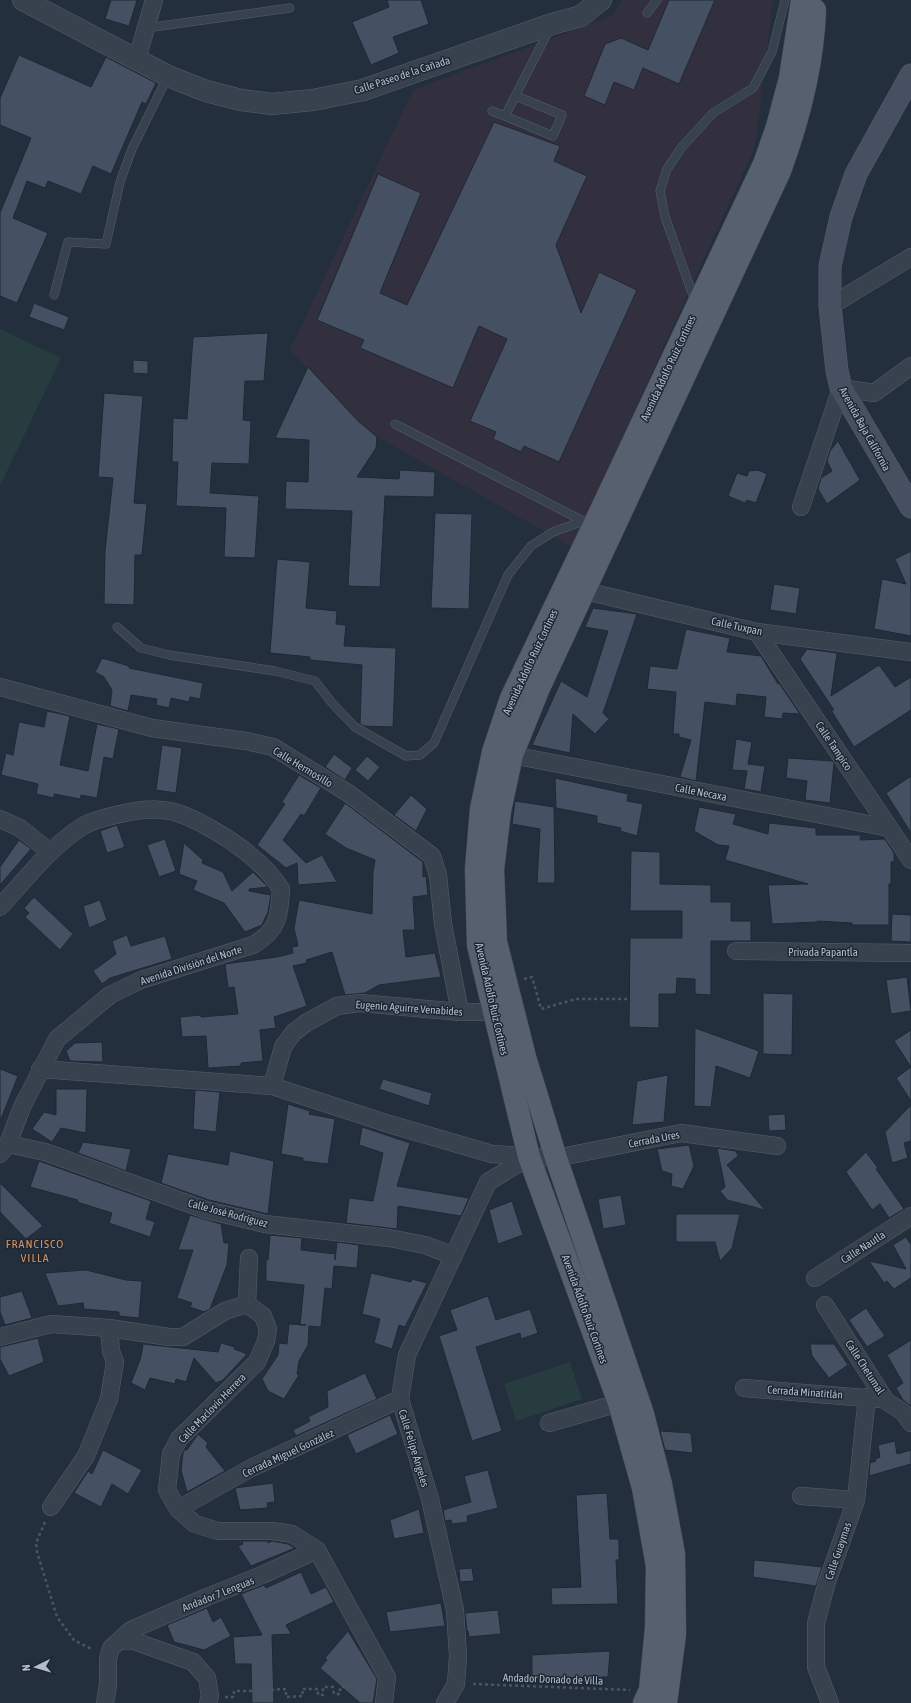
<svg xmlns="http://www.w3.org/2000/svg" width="911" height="1703" font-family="'Asap Condensed',sans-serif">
	<rect width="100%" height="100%" fill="#242f3e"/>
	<!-- medical -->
	<path fill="#32303f" d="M622 0H773L755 147 572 547 364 429 290 350 413 90 612 16Z"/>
	<!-- pitch -->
	<g fill="#263c3f">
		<path d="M0 329 61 358 0 486Z"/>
		<path d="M570 1362 582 1399 516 1421 504 1384Z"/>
	</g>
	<!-- building -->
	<g fill="#455162" stroke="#1f2835">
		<path d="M111 0H137L129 26 105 19Z"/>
		<path d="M387 0H421L429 24 393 37 399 53 371 65 352 22 389 7Z"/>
		<path d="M669 0H715L679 84 643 68 634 90 614 82 605 105 584 96 605 44 621 38 648 50Z"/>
		<path d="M19 55 91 87 106 57 156 83 146 104 142 102 111 174 93 166 81 194 48 181 45 188 27 181 13 218 48 233 17 303 0 296V213L31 138 0 125V98Z"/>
		<path d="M494 122 560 146 554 161 587 176 556 245 581 313 599 272 637 290 559 462 524 446 521 452 493 439 496 432 470 421 507 339 479 326 453 388 360 348 364 340 317 320 378 174 421 193 380 293 407 305Z"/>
		<path d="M34 303 69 317 64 330 29 317Z"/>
		<path d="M268 333 264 381H245L243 420 251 421 249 464 212 463 210 493 259 496 255 558 224 557 226 508 176 506 178 462H172L173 418 187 419 193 337Z"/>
		<path d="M133 360 148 361V374L133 373Z"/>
		<path d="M308 367 358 421 377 437 376 448 357 477 399 479 400 470 435 472 434 497 385 496 380 587 348 586 352 511 285 509 286 481 308 482 309 440 275 438Z"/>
		<path d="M104 393 143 396 134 503 147 504 142 555H135L134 605 104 604 105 551 113 478 98 477Z"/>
		<path d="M838 441 860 480 827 504 818 489 821 478 832 471 827 461 830 451Z"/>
		<path d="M758 470 767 474 756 503 747 500 745 503 728 496 737 473 747 476 749 471Z"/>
		<path d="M435 513 472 514 469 609 431 608Z"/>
		<path d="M911 551V636L874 629 882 579 906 584 895 559Z"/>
		<path d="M277 559 310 562 306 608 337 611 336 624 346 625 344 646 396 648 393 727 364 726 360 724 362 665 310 660V657L270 653Z"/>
		<path d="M774 584 800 588 796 614 770 610Z"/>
		<path d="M593 608 637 614 603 713 609 719 595 734 573 714 570 753 532 745 561 681 587 697 608 631 585 627Z"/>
		<path d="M686 629 730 638 727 652 761 656 778 684 779 683 800 714 783 713 782 719 764 717 766 697 737 694 736 706 705 702 696 781 680 777 691 740 679 737V734H673L676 692 647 689 650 666 677 669Z"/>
		<path d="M807 649 837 653 831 696 879 665 895 687 911 677V710L854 747 831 710H834L800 659Z"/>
		<path d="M102 658 129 666V668L203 683 200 699 190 697 189 702 171 698 169 708 156 705 157 699 131 695 128 711 110 706 112 690 104 677 95 672Z"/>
		<path d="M47 711 70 716 60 765 88 771 97 724 119 729 113 759 104 757 97 798 81 795 80 799 54 794V798L36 794 38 784 1 775 6 753 13 755 19 722 44 727Z"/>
		<path d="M736 739 752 742 748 764 765 766 761 792 744 789 747 771 732 770Z"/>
		<path d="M162 745 182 748 176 793 156 790Z"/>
		<path d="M334 754 352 768 345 780 325 767Z"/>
		<path d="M367 756 380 767 368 781 355 770Z"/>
		<path d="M788 758 832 761 834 763 830 803 805 800 807 781 786 778Z"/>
		<path d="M299 775 321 788 304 816 301 814 283 840 306 863 322 855 337 882 298 885 297 863 286 868 257 845 285 804 282 802Z"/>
		<path d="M911 776V833L886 793Z"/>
		<path d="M555 778 628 794 627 801 643 804 637 836 620 831 621 828 597 823V816L556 808Z"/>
		<path d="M411 795 427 809 416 831 394 815Z"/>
		<path d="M515 801 554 807 555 883H537L540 829 512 824Z"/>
		<path d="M345 803 423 862V877L426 876 428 895 413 897 415 930H403L406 957 435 953 441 977 379 985 365 993 345 995 332 952 306 960 307 963 293 966 307 1006 274 1017 276 1028 260 1030 263 1061 241 1063V1066L208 1068 206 1036 182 1037 180 1017 201 1015V1017L238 1014 234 987 228 988 225 964 277 957 293 953 292 947 298 946 294 928 299 900 372 914 373 872 375 860 346 848 325 834Z"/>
		<path d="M699 807 736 814 733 824 768 834 769 823 816 828V835H861L860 840 885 839 894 853V861L891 862V884H889V925H852V923L817 921V922L772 924 768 885 808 884 725 860 729 846 718 845 694 831Z"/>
		<path d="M117 825 125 847 107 853 100 831Z"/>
		<path d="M165 839 176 871 159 877 147 845Z"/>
		<path d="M19 840 31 849 0 885V867Z"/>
		<path d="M184 843 203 860 202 863 223 872 232 891 253 872 268 887 249 889V891L271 895 268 912 262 925 245 932 224 903 193 890 197 881 179 874Z"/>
		<path d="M631 851 660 852V884L711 885V902H731V921H751V941H711V995L695 994V979L677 978 676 994H659V1028L629 1027 630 938H682V911H630Z"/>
		<path d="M34 897 73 934 60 950 25 917 29 913 24 908Z"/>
		<path d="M100 900 107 920 89 928 83 906Z"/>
		<path d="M892 914 911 915V942L891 941Z"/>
		<path d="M127 935 131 946 165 936 172 959 110 978 102 984 93 971 116 954 112 941Z"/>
		<path d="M907 977 911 1011 891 1014 886 980Z"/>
		<path d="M763 993 793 994 792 1055 763 1054Z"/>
		<path d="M695 1028 759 1051 750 1078 716 1066 711 1107 694 1106Z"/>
		<path d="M911 1030V1101L896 1078 911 1067 894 1041Z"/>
		<path d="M102 1042 103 1062 70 1061 66 1051 75 1043Z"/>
		<path d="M0 1069 18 1076 1 1119H0Z"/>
		<path d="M668 1075 664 1122 632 1125 637 1081Z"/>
		<path d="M383 1079 432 1093 429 1106 379 1089Z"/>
		<path d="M56 1089H87L86 1133 61 1128 52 1142 32 1129 44 1112 56 1115Z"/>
		<path d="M195 1090 220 1092 216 1132 193 1129Z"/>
		<path d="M288 1104 310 1111 309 1114 335 1119 328 1164 303 1161V1158L281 1154Z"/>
		<path d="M911 1105V1141L904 1143 908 1158 892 1163 885 1132Z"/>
		<path d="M785 1114 786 1130 769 1131 768 1115Z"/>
		<path d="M362 1127 410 1143 397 1186 469 1198 461 1216 398 1206 397 1229 346 1223 349 1198 373 1201 383 1153 359 1145Z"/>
		<path d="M83 1142 131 1149 126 1171 78 1153Z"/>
		<path d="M689 1145 694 1166 683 1189 671 1186 672 1174 662 1171 657 1149Z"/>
		<path d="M717 1148 736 1151 738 1156 727 1165 765 1210 727 1200 720 1191 725 1187Z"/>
		<path d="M230 1151 274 1161 268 1214 209 1200 161 1183 168 1154 228 1165Z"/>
		<path d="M866 1152 878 1168 876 1169 904 1209 889 1218 880 1204 872 1210 846 1172Z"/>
		<path d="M39 1161 151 1201 146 1219 155 1222 150 1237 109 1223 112 1213 77 1202 78 1200 30 1187Z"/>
		<path d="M0 1183 43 1226 26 1239 0 1212Z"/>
		<path d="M621 1195 626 1225 603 1229 598 1199Z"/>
		<path d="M512 1201 523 1235 498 1244 489 1210Z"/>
		<path d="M676 1214H740L732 1248 720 1261 715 1242H676Z"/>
		<path d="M190 1215 221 1224 224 1243H229L227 1265 210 1309 204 1312 190 1307 192 1303 177 1298 193 1250H178Z"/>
		<path d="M270 1235 302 1238 301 1250 335 1254V1260L337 1242 359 1245 357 1268 334 1266 332 1289 325 1288 321 1327 309 1326 308 1345 299 1361 297 1374 299 1375 284 1399 268 1391 262 1379 278 1355 279 1343 287 1344 289 1324 306 1325H300L304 1285 266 1281V1260H268Z"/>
		<path d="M906 1237 911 1245V1278L894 1289 887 1281 884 1283 869 1261 906 1269 893 1245Z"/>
		<path d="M86 1270 126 1280 142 1281 139 1318 119 1316V1312L84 1309 83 1303 58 1306 45 1273Z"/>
		<path d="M371 1273 411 1282 412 1279 427 1283 405 1327 399 1325 392 1349 374 1343 380 1319 362 1314Z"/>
		<path d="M22 1291 32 1318 5 1325 0 1312V1297Z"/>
		<path d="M488 1296 496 1320 530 1309 538 1333 521 1339 520 1333 476 1347 502 1431 472 1441 439 1336 457 1330 450 1310Z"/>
		<path d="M866 1308 885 1336 867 1347 849 1320Z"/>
		<path d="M38 1338 44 1362 9 1376 0 1359V1347Z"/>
		<path d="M911 1340V1406L903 1400 896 1388 903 1383 887 1355Z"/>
		<path d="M221 1343 235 1347 234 1349 247 1354 223 1380 216 1383 194 1358 186 1382 176 1379 175 1384 150 1378 145 1390 131 1383 141 1357 143 1344 218 1352Z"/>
		<path d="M810 1344H834L848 1365 829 1378 812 1356Z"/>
		<path d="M365 1373 377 1399 296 1436 293 1430 310 1421 308 1417 328 1407 327 1391Z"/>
		<path d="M390 1415 398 1434 356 1454 347 1435Z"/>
		<path d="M660 1431 691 1433 693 1453 665 1450Z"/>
		<path d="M198 1434 208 1443 206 1447 225 1471 187 1492 181 1470 183 1453 185 1449 187 1450Z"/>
		<path d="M895 1441 897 1454 911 1450V1464L869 1476 870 1463 876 1461 875 1459 880 1457 878 1445Z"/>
		<path d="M103 1450 142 1470 128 1494 112 1484 101 1507 74 1493 88 1471 92 1474Z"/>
		<path d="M488 1470 498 1508 467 1516 468 1522 452 1524 451 1520 445 1521 443 1510 471 1502 464 1476Z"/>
		<path d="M273 1483 275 1502 267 1503 268 1508 240 1510 235 1488Z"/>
		<path d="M607 1493 610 1539H619V1560H616L618 1604 552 1605 551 1588 581 1587 576 1495Z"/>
		<path d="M419 1509 424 1533 394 1539 390 1520Z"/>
		<path d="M242 1541H268V1543L272 1541 288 1544 295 1548 251 1566 238 1546 243 1544Z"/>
		<path d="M754 1560 776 1562 822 1567 816 1586 753 1577Z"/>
		<path d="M472 1568 474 1581 460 1582 459 1569Z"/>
		<path d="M301 1572 311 1594 326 1587 334 1602 286 1625 291 1634 272 1635 274 1703H252L251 1664H235L233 1637 262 1635 241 1594 264 1585 266 1588Z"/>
		<path d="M441 1603 445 1626 390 1632 386 1612Z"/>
		<path d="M207 1608 213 1622 221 1617 231 1636 204 1650 174 1642 167 1625Z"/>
		<path d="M498 1610 501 1634 469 1637 468 1631H467L465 1613Z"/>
		<path d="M348 1631 377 1679 373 1703H360L320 1668 327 1660 325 1658Z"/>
		<path d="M610 1651 608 1677 557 1678V1680L532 1678V1655Z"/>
	</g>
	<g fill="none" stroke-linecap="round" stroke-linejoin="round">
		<defs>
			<g id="service">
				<path d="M647 13 657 0"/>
				<path d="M146 28 290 8"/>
				<path d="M492 111 505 116 550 28"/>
				<path d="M505 116 553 136 562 115 516 96"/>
				<path d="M54 295 68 242 106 244 120 182 132 149 168 76"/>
				<path d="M695 301 665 217 660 191 667 169 681 148 713 113 753 88 772 52 785 0"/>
				<path d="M395 424 583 521"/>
				<path d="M117 627 141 648 169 655 275 671 315 681 332 703 355 727 406 756 420 755 434 743 508 575 531 546 553 532 583 521 592 526"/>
			</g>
			<g id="minor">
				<path d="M137 59 154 0"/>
				<path d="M830 306 911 257"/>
				<path d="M801 507 841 388 874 393 911 366"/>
				<path d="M573 588 757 632 911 652"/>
				<path d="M757 632 911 860"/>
				<path d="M0 687 152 728 246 741 273 747 348 793 432 856 438 875 443 924 460 1012"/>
				<path d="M512 755 889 828"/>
				<path d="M0 819 20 828 50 852"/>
				<path d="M0 907C26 879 50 847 83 826 93 820 108 817 120 814 160 804 180 810 215 831 239 845 266 865 281 889 279 916 279 930 253 945L141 980 110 995 57 1039 22 1107 8 1144 0 1154"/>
				<path d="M736 951 911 953"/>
				<path d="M40 1069 272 1086 389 1124 492 1154 556 1158 681 1133 777 1146"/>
				<path d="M272 1086 283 1047 293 1033 306 1023 337 1006 360 1003 460 1012H494"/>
				<path d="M8 1144 45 1152 206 1210 265 1224 389 1238 425 1245 454 1256"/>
				<path d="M815 1278 911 1216"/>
				<path d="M247 1304 263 1316 268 1329 266 1341 257 1362 179 1439 171 1454 167 1490 178 1509 195 1524 218 1531H272L292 1534 317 1550 387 1677 384 1703"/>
				<path d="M247 1304 249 1258"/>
				<path d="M825 1305 886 1401 903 1412 911 1423"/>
				<path d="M0 1337 51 1324 109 1328 169 1337H183L225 1311 247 1304"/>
				<path d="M744 1388 878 1399"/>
				<path d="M549 1423 619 1403"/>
				<path d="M801 1496 856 1500"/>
				<path d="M51 1507 86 1456 109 1399 115 1362 111 1351 109 1328"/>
				<path d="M178 1509 251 1468 400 1399"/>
				<path d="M120 1640 131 1630 207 1597 262 1575 317 1550"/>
				<path d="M105 1703 108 1685V1659L111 1648 120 1640 134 1641 193 1662 207 1678 210 1696 208 1703"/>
				<path d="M445 1703 456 1684 458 1656 455 1610 430 1499 400 1399 407 1355 488 1182 529 1157"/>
				<path d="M830 1703 816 1667V1623L827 1582 856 1500 867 1397"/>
			</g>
			<path id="tertiary" d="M23 0 168 76 206 91 241 100 272 104 313 100 363 90 552 24 581 16 601 0"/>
			<path id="secondary" d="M911 75 856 174 841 217 830 266V306L837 371 841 388 911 507"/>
			<g id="primary">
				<path d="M644 1703 650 1690 656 1628 657 1566 643 1488 619 1403 529 1157 478 945 476 869 481 809 493 752 511 698 593 527 764 164 777 127 790 78 802 0"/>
				<path d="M666 1703 675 1634 674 1554 661 1484 643 1414 556 1158 525 1057 496 942 493 870 500 811 512 755 539 688 780 171C799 119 813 65 815 10"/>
			</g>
		</defs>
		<!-- service casing -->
		<use href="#service" stroke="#565f6c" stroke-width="9"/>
		<!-- minor casing -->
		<use href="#minor" stroke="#565f6c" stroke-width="18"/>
		<!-- tertiary casing -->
		<use href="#tertiary" stroke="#565f6c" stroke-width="22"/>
		<!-- secondary casing -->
		<use href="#secondary" stroke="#565f6c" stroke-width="23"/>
		<!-- primary casing -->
		<use href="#primary" stroke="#414a57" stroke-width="23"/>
		<!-- path -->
		<g stroke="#44595c" stroke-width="2.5" stroke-dasharray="3 3" stroke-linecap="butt">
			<path d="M524 979 532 977 541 1009 576 999H630"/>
			<path d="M45 1522 36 1543 37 1552 57 1617 74 1640 93 1650"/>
			<path d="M473 1684 630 1690"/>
			<path d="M225 1697H234V1691H257V1698L269 1697V1690L286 1689V1697L303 1696 302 1689H318V1695H323V1687H333L334 1694H340V1687L358 1686 359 1694H363L364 1687 369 1686"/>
		</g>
		<!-- service -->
		<use href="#service" stroke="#38414e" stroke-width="8"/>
		<!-- minor -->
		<use href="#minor" stroke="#38414e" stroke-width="17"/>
		<!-- tertiary -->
		<use href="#tertiary" stroke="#38414e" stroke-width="21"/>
		<!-- secondary -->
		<use href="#secondary" stroke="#465061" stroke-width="22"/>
		<!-- primary -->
		<use href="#primary" stroke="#56606e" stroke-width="22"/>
	</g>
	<g text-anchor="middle" stroke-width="3" stroke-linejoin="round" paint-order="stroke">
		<!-- street labels -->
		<g font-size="11" fill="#b4bcc9" stroke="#1d2633">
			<text transform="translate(402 75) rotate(-18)" y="4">Calle Paseo de la Cañada</text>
			<text transform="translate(668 368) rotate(-65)" y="4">Avenida Adolfo Ruiz Cortines</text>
			<text transform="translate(865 429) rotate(61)" y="4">Avenida Baja California</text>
			<text transform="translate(737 626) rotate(12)" y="4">Calle Tuxpan</text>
			<text transform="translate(530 662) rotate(-65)" y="4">Avenida Adolfo Ruiz Cortines</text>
			<text transform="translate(834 746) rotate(56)" y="4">Calle Tampico</text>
			<text transform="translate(303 767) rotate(31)" y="4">Calle Hermosillo</text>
			<text transform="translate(701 792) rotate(11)" y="4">Calle Necaxa</text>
			<text x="823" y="956">Privada Papantla</text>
			<text transform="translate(191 965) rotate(-18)" y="4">Avenida División del Norte</text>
			<text transform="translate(492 999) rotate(77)" y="4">Avenida Adolfo Ruiz Cortines</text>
			<text transform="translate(409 1008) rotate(4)" y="4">Eugenio Aguirre Venabides</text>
			<text transform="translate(654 1139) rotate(-11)" y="4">Cerrada Ures</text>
			<text transform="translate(228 1213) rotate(15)" y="4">Calle José Rodríguez</text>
			<text transform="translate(863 1247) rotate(-33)" y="4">Calle Nautla</text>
			<text transform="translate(585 1309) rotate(70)" y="4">Avenida Adolfo Ruiz Cortines</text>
			<text transform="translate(865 1367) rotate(57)" y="4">Calle Chetumal</text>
			<text transform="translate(805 1392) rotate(4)" y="4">Cerrada Minatitlán</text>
			<text transform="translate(212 1408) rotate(-46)" y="4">Calle Maclovio Herrera</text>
			<text transform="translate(414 1448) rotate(73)" y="4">Calle Felipe Ángeles</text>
			<text transform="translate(288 1453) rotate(-25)" y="4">Cerrada Miguel González</text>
			<text transform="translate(838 1551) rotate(-71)" y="4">Calle Guaymas</text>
			<text transform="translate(218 1594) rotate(-22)" y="4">Andador 7 Lenguas</text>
			<text transform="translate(553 1679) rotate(2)" y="4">Andador Donado de Villa</text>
		</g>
		<!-- neighbourhood labels -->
		<g font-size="12" letter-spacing="1" fill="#d59563" stroke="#1d2633">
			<text x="35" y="1248">FRANCISCO<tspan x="35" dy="14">VILLA</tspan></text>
		</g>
	</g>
	<!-- north arrow -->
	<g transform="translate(36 1667) rotate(265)" stroke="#1d2633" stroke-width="3" paint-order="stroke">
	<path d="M0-3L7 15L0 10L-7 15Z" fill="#b4bcc9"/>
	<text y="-6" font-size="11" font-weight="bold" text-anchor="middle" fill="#b4bcc9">N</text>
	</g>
</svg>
